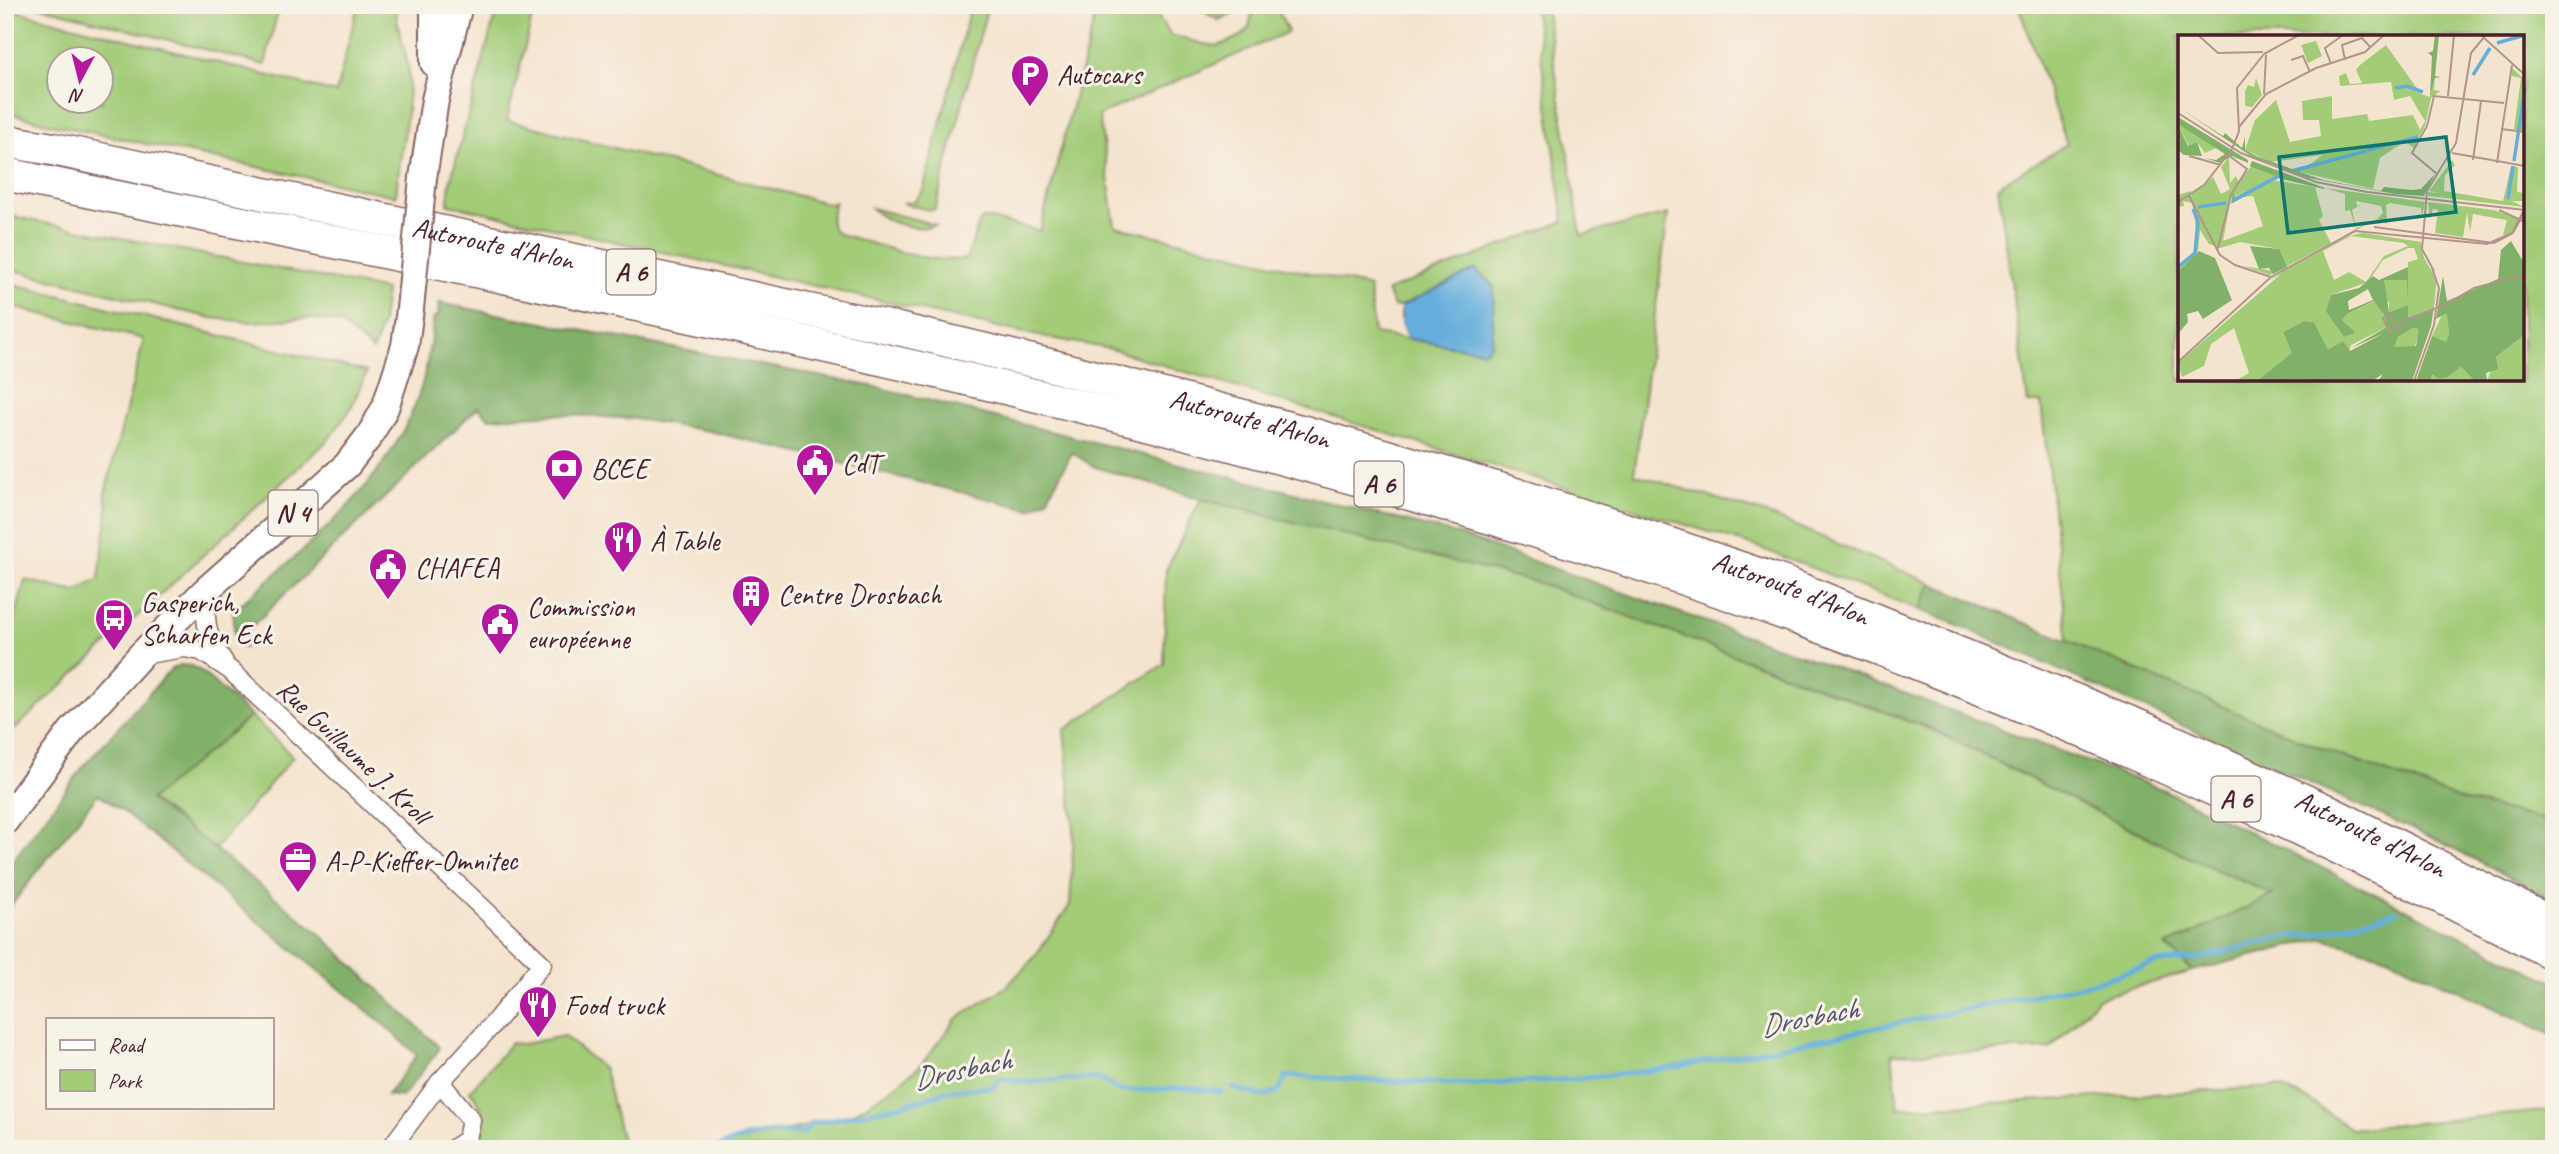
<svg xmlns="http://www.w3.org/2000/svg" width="2559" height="1154" font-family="Caveat,sans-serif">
	<rect width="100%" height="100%" fill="#f7f3e8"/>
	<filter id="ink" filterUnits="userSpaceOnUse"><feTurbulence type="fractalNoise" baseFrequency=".0143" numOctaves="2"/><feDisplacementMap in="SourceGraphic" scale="14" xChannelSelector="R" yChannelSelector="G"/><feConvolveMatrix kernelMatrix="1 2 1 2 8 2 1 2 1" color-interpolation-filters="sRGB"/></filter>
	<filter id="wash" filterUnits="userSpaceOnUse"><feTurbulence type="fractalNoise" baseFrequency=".00686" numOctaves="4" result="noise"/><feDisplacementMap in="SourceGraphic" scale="28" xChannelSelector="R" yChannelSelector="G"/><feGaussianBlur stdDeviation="1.57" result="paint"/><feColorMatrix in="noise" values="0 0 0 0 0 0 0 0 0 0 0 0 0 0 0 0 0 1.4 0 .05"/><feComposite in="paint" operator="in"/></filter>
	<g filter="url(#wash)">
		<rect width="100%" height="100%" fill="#f5e4cd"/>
		<!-- green -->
		<g fill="#a2cc78" stroke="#767652" stroke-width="2" fill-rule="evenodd">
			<path d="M34 5H279L265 65Z"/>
			<path d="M358 5H396C395 31 410 55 409 81 409 119 399 157 396 196L51 124 5 112V8L336 93ZM60 60H102V102H60Z"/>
			<path d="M498 5H535L507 120 830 204 835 202C831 215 826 226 839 234 878 244 924 264 965 259 974 247 973 231 982 219H990L1040 231 1098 5H1151L1170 35 1204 44 1217 46 1226 43 1244 34 1249 27 1254 5H1276L1288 32 1099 115 1115 226 1369 287 1374 334 1485 351 1476 270 1401 306 1394 307 1387 291 1564 221 1534 5H1545L1581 235 1668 214 1634 474 1767 514 1931 583 1920 610 1755 546 1111 349 1029 334 448 204 450 183Z"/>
			<path d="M971 5H988L936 206 934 210H929L902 203 914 202 923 191Z"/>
			<path d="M1201 5H1237L1231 15 1218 20 1205 12Z"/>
			<path d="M2018 5H2554V822L2462 800 2325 750 2068 641 2041 403H2028L1998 186 2067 144ZM2179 37H2522V380H2179Z"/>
			<path d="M871 208 936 225C916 232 886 223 871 208Z"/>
			<path d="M5 215 386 290 382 323 373 351 340 323 311 318 250 322 211 318 5 268Z"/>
			<path d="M5 282 367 372 350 410 328 440 5 738V658L25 580 76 592 99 579 108 509 105 494 144 339 13 307 8 323H5Z"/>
			<path d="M1201 499 1487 563 1932 730 2184 855 2274 895 2166 946 2193 971 2098 998 2050 1049 1892 1054 1898 1108 2278 1087 2308 1100 2351 1129 2554 1110V1149H716L726 1144 847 1117 890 1090 920 1066 956 1019 1006 987 1033 959 1070 905 1074 830 1064 730 1164 664 1166 570Z"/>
			<path d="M251 716 293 757 215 849 150 799Z"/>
			<path d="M564 1036 604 1069 624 1149H474C489 1129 486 1109 470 1091L511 1043 523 1044Z"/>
		</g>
		<!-- forest -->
		<g fill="#81b068" stroke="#66684a" stroke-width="2">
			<path d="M439 303 876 387 1456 534 1815 660 2164 790 2554 982V1036L2388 957 2323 938 2193 971 2166 946 2273 895 2184 855 1932 729 1539 583 1201 499 1095 467 1072 453 1047 499 1030 509 709 431 636 419 557 414 489 418 478 407 245 633 251 639 244 648 235 640 233 611C304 548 390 485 420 391 428 367 430 342 434 317H438Z"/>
			<path d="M1931 583 2325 750 2462 800 2554 822V900L2441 842 1968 629 1920 610Z"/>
			<path d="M180 665 191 666 201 671 251 716 150 800 215 849 320 934 439 1047 438 1051 402 1097 387 1095 417 1055 381 1022 124 812 98 794 5 913V871L83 767 171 669Z"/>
		</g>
		<!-- water -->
		<path fill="#65aedc" stroke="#586684" stroke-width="2" d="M1476 269 1494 287 1492 343 1485 351 1408 339 1401 323V306Z"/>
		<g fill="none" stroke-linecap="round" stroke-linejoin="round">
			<!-- stream -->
			<g stroke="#65aedc" stroke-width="5">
				<path d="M2552 879H2554"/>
				<path d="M1233 1088 1261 1096 1278 1092 1286 1076 1475 1085 1578 1079 1671 1068 1797 1044 2093 983 2156 963 2202 958 2277 938 2316 934 2397 911"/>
				<path d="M716 1149C742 1135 775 1130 804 1133L810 1124 903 1105 951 1090 993 1087 1000 1079 1028 1082 1097 1078 1120 1091 1185 1088 1222 1092"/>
			</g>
		</g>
	</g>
	<g filter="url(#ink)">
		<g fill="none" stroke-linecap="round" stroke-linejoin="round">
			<defs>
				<g id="minor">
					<path d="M205 591C206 625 204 633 224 662"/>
					<path d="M141 655 184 648 201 651 230 670 542 964 494 1023 440 1082 390 1149"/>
					<path d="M440 1082 471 1120 467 1139 453 1149"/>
				</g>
				<g id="primary">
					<path d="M434 5V63"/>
					<path d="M423 178 435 100 459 5"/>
					<path d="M5 821 71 732 141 655 205 591 347 465 370 435 385 408 405 346 410 309"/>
				</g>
				<g id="motorway">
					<path id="s1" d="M5 141 53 149 898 329 1045 364 1308 433 1496 488 1646 536 1787 584 2146 729 2321 808 2554 924"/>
					<path d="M5 174C584 295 1168 402 1729 594 2013 692 2286 818 2554 954"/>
				</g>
			</defs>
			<!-- minor casing -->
			<use href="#minor" stroke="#866464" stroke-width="21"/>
			<!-- primary casing -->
			<use href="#primary" stroke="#866464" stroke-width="30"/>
			<!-- motorway casing -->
			<use href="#motorway" stroke="#866464" stroke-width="35"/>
			<!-- minor -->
			<use href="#minor" stroke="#fff" stroke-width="18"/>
			<!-- primary -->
			<use href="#primary" stroke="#fff" stroke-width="26"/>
			<!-- motorway -->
			<use href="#motorway" stroke="#fff" stroke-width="32"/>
			<defs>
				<path id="primary-bridge" d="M410 309 423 178"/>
			</defs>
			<!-- primary-bridge casing -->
			<use href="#primary-bridge" stroke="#866464" stroke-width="30" stroke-linecap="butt"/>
			<!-- primary-bridge -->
			<use href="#primary-bridge" stroke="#fff" stroke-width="26"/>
		</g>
	</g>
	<!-- icons -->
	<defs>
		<symbol id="parking-pin" viewBox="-11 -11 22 30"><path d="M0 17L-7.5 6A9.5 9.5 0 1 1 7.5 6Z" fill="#b5179e" stroke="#f7f3e8"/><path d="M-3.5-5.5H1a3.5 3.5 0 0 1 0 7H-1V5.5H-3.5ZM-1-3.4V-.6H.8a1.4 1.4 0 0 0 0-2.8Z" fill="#fff"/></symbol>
		<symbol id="civic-pin" viewBox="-11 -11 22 30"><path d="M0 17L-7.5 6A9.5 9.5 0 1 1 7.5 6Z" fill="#b5179e" stroke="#f7f3e8"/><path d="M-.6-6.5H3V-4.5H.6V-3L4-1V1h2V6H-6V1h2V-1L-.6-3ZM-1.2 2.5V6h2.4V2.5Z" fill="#fff"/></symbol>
		<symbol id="bank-pin" viewBox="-11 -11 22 30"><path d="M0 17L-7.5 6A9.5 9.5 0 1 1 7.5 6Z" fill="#b5179e" stroke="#f7f3e8"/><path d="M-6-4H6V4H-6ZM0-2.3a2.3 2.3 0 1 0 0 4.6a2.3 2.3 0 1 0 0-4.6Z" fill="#fff"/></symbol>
		<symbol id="restaurant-pin" viewBox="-11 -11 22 30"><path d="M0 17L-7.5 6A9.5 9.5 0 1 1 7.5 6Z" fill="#b5179e" stroke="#f7f3e8"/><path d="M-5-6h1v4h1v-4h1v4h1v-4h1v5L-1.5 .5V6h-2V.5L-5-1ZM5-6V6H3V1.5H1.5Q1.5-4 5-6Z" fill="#fff"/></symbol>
		<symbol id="building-pin" viewBox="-11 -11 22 30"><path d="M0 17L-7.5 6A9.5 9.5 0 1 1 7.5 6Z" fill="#b5179e" stroke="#f7f3e8"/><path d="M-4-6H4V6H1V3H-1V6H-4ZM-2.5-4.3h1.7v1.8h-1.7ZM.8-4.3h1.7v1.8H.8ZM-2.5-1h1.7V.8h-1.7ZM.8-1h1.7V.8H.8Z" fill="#fff"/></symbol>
		<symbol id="bus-pin" viewBox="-11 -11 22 30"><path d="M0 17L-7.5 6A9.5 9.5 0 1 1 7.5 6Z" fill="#b5179e" stroke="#f7f3e8"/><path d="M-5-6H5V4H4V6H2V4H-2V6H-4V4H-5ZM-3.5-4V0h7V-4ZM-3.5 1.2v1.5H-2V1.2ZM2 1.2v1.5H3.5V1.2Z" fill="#fff"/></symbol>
		<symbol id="office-pin" viewBox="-11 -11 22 30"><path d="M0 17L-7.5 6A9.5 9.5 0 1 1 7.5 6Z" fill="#b5179e" stroke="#f7f3e8"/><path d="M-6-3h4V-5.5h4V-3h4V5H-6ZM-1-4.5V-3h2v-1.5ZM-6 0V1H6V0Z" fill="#fff"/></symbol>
	</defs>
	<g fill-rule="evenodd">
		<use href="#parking-pin" x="1008" y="52" width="44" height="60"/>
		<use href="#civic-pin" x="793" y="441" width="44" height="60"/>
		<use href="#bank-pin" x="542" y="446" width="44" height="60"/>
		<use href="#restaurant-pin" x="601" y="518" width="44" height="60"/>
		<use href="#civic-pin" x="366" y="545" width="44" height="60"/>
		<use href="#building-pin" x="729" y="572" width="44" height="60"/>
		<use href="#bus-pin" x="92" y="596" width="44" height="60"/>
		<use href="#civic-pin" x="478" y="600" width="44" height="60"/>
		<use href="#office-pin" x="276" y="838" width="44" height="60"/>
		<use href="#restaurant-pin" x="516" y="983" width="44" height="60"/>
	</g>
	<g text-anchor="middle" stroke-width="6" stroke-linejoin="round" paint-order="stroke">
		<!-- shield labels -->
		<g fill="#f7f3e8" stroke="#7e5f64" stroke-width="2">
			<rect x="606.5" y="249.5" width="49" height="45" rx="5"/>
			<rect x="1354.5" y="461.5" width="49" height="45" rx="5"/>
			<rect x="268.5" y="490.5" width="49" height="45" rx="5"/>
			<rect x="2211.5" y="776.5" width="49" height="45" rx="5"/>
		</g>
		<g font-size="26" font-weight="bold" fill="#4a1f2b">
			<text x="631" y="281">A 6</text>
			<text x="1379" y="493">A 6</text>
			<text x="293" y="522">N 4</text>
			<text x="2236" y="808">A 6</text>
		</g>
		<!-- poi labels -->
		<g font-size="28" fill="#4a1f2b" stroke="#f7f3e8" text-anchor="start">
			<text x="1057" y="84">Autocars</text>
			<text x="842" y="473">CdT</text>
			<text x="591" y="478">BCEE</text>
			<text x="650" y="550">À Table</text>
			<text x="415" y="577">CHAFEA</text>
			<text x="778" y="604">Centre Drosbach</text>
			<text x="141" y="612">Gasperich,<tspan x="141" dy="32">Scharfen Eck</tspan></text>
			<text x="527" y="616">Commission<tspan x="527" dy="32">européenne</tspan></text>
			<text x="325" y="870">A-P-Kieffer-Omnitec</text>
			<text x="565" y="1015">Food truck</text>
		</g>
		<!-- street labels -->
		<g font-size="28" fill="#4a1f2b" stroke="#f7f3e8">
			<text dy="10" stroke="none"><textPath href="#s1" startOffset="499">Autoroute d'Arlon</textPath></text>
			<text dy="10" stroke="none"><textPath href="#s1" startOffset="1276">Autoroute d'Arlon</textPath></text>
			<text dy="10" stroke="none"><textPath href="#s1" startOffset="1843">Autoroute d'Arlon</textPath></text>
			<text transform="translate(354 751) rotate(43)" y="10">Rue Guillaume J. Kroll</text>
			<text dy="10" stroke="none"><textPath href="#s1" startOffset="2473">Autoroute d'Arlon</textPath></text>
		</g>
		<!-- water labels -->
		<g font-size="30" font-style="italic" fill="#535169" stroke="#f7f3e8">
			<text transform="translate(1809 1017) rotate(-11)" y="10">Drosbach</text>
			<text transform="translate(962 1069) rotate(-12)" y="10">Drosbach</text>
		</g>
	</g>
	<!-- overview -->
	<g transform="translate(2178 35)">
		<rect width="346" height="346" fill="#f5e4cd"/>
		<path d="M138 6 144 21 130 28 123 10ZM208 10 243 59 252 62 257 44 256 55 262 56 253 63 247 91 236 113 227 106 202 123 195 154 122 137 144 120 93 127 67 115 77 85 98 65 112 107 143 101 141 85H125L124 66 154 61V84L189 79 191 86 235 80 242 95 247 86 232 61 216 65 213 47 162 51 161 41 168 38 172 49 184 48 178 35 182 30ZM334 33 346 44 345 96 336 94 343 43 334 41ZM78 43 84 60 74 72 67 71V56L70 50 76 52ZM3 87 36 112 38 113 27 118 19 107 11 111 0 90ZM51 122 52 148 58 141 61 147 74 130 99 141 94 145 137 152 145 181 141 185 153 208 178 194 172 175 167 176V159L147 153 247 167 244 182 243 173 212 168 208 170 209 189 201 184 195 188 205 178 203 171 178 166 179 171 184 169 174 175 178 193 191 188 169 200 92 240 65 231 95 236 101 214 62 207 42 213 31 209 22 195 20 216 0 236V230L16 219 19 198 14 168 5 166 6 171 0 172V160L13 156V160L35 142 43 159 52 154 43 132ZM90 146 65 162 75 161 85 191 45 206 53 163ZM274 125 277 130 267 140 266 156 325 166 333 131 340 132 339 157 346 158 345 166H334L346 172 250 161V157L263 158 251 156ZM250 167 316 175 341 184 333 198 325 200 329 185 295 179 292 197 289 178 285 202 257 198 260 175 255 174 252 184ZM185 198 243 207 246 223 259 245 255 274 230 284V270L211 277V267H207L206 245H230V227L240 224 236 213H230L205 225 190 247 153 260 149 275 166 302 178 298 164 285 169 279 197 266 207 281 209 292 173 310 171 316 165 306 150 316 136 287 126 286 105 297 115 318 79 346H57L71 338 56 293 33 309 26 331 4 342 0 328 103 239 92 245 108 234 171 201ZM173 201 226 208 230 211 206 221 188 247 171 237 156 245 145 216ZM265 278H270L271 299 268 307 261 308 254 301ZM235 293 242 294 234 321 227 324 216 313 211 321 220 302ZM346 300V346H309L318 322ZM283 332 297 346H253L254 337 261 344Z" fill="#a2cc78" fill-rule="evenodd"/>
		<path d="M257 0H261L257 41 263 42 257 43 252 62 254 21 250 18 255 16ZM0 72 45 101 47 98 64 113 67 102V115L78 121 114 134 126 131 122 137 145 145 203 156 206 152 233 155 243 154 257 139 246 161 217 159 130 143 73 121ZM0 82 70 125V128L54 121 42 128 27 123 38 125 47 119 0 89ZM0 90 10 111 19 107 24 121 6 120 0 115ZM74 126 147 153 146 154 100 143 53 169 55 158 57 162 98 141 72 131ZM333 206 346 228V300L318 322 320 334 308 338 309 346H297L283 332 269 342 261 344 254 339 253 346H238L254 301 268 307 271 299 269 278 258 284 265 241 269 266 320 244 323 215ZM72 211 101 214 109 232 95 239 91 233 81 234ZM21 216 37 223 54 265 25 284 20 276 9 279 10 287 0 299V236ZM230 232V267L229 245H206L211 277 230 270V283L255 274 259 254 253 291 234 346H200L205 339 194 346H79L114 318 105 297 126 286 136 287 150 315 165 306 172 316 206 298 173 313 209 292 207 281 196 266 169 279 164 285 178 298 166 302 148 276 153 260 181 253 195 241 201 245ZM190 254 195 265 171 275 170 266ZM235 293 241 294 238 311 216 312 220 302Z" fill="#81b068" fill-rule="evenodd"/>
		<path fill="none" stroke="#65aedc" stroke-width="3.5" d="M319 8 347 0M295 40 312 13M217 53 229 51 245 57M189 115 240 102M336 126 347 53M118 135 188 116M330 164 335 131M54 166 103 140M20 172 48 168M0 232 17 218 20 186 15 174"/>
		<path fill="none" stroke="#b1958c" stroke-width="2" d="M20 0 40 18 85 17M304 1 347 40M86 19 121 0M113 25 125 21 132 37M167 25 164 10 184 3 193 13M153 29 147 13 165 0M86 59 88 20M270 61 276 0M0 78 63 118 138 147 189 157 347 175M61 92 88 59 138 33 187 17 206 0M323 94 347 97M274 118 347 131M11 121 43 130M295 125 303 66M319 128 334 30M259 139 234 118 249 91 256 61 326 68M11 161 42 220 57 230 93 242M0 167 26 150 54 114 61 96 59 53 86 19M321 175 347 187M196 192 316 208 335 198 347 176M39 216 53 160 69 134 50 120M256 236 244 214 249 156 278 108 293 18 307 1M219 293 212 279 205 283 211 296 217 294 219 293 222 292 227 285 267 270 296 253 341 241 347 247M0 327 93 242 177 196 309 209 334 198 347 173M236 346 256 290 261 253 254 233"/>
		<path fill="#0f766e" fill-opacity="0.15" stroke="#0f766e" stroke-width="3.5" d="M268 102 278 177 110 198 101 122Z"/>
		<rect width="346" height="346" fill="none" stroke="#4a1f2b" stroke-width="3.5"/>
	</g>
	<!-- margin -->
	<rect width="2559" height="1154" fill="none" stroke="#f7f3e8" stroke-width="28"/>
	<!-- legend -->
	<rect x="46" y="1018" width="228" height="91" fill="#f7f3e8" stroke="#b29e9c" stroke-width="2"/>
	<rect x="60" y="1040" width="35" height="10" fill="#ffffff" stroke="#b29e9c" stroke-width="2"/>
	<text x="108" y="1052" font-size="21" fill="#4a1f2b">Road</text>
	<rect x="60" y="1070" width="35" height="21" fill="#a2cc78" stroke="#b29e9c" stroke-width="2"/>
	<text x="108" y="1088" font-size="21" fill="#4a1f2b">Park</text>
	<!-- north arrow -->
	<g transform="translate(80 80) rotate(187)"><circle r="33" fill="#f7f3e8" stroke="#b29e9c" stroke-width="2"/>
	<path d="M0-5L12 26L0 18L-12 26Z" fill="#b5179e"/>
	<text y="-10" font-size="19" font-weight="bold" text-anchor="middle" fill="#4a1f2b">N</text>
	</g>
</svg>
